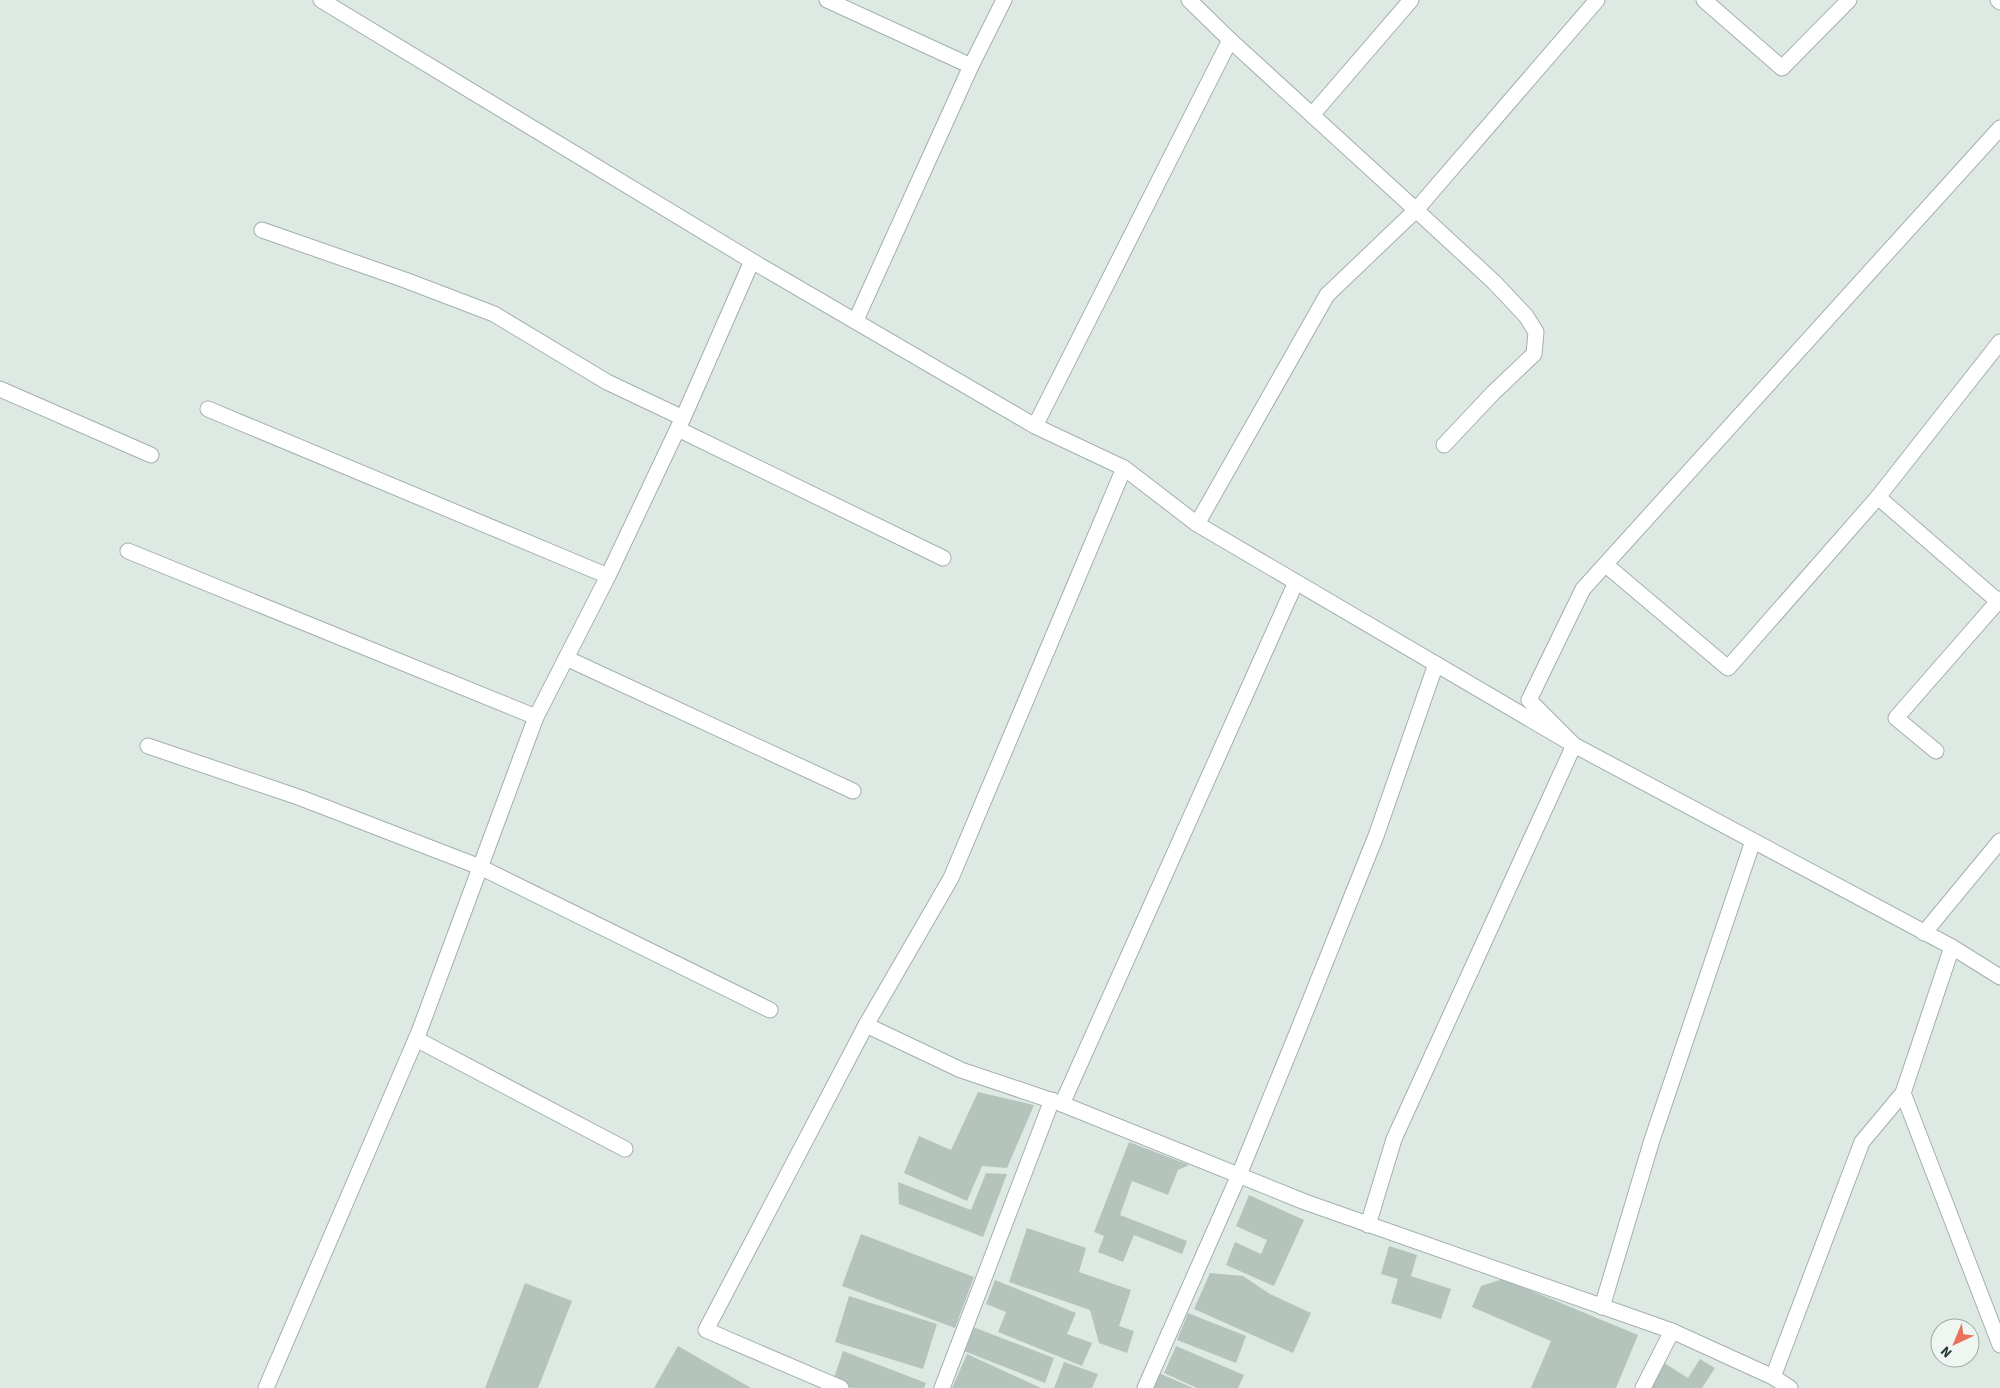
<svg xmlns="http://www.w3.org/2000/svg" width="2000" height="1388" font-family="'Source Sans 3',sans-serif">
	<rect width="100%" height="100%" fill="#dfe9e4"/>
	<!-- building -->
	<g fill="#b4c4bc">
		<path d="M978 1092 1034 1105 1007 1168 982 1166 967 1201 904 1173 919 1136 951 1150Z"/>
		<path d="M1129 1142 1189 1165 1178 1170 1168 1195 1132 1181 1120 1215 1187 1241 1182 1254 1134 1235 1123 1262 1098 1252 1104 1236 1094 1232Z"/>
		<path d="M986 1173 1007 1174 983 1237 899 1204 898 1182 971 1210Z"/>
		<path d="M1249 1195 1304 1220 1274 1286 1226 1265 1235 1242 1261 1254 1267 1240 1236 1226Z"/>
		<path d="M1027 1228 1086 1248 1079 1272 1131 1290 1119 1326 1134 1331 1127 1353 1099 1343 1090 1310 1009 1282Z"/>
		<path d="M861 1234 974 1277 955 1328 842 1286Z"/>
		<path d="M1389 1246 1417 1255 1411 1276 1451 1289 1441 1319 1391 1303 1398 1279 1381 1274Z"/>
		<path d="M1210 1273 1243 1276 1270 1294 1311 1313 1293 1353 1194 1309Z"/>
		<path d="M1503 1279 1638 1335 1616 1388H1531L1551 1341 1472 1307 1481 1286Z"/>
		<path d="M995 1280 1076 1313 1067 1334 1092 1343 1082 1366 998 1332 1006 1312 986 1304Z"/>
		<path d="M525 1283 572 1301 538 1388H485Z"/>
		<path d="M849 1296 937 1324 923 1369 835 1342Z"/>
		<path d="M1188 1313 1246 1336 1236 1363 1177 1340Z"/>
		<path d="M973 1327 1054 1358 1045 1383 964 1351Z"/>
		<path d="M678 1346 751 1388H654Z"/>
		<path d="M1176 1346 1244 1375 1238 1388H1197L1164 1373Z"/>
		<path d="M843 1351 926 1383 924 1388H852L833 1381Z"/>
		<path d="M967 1354 1041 1388H952Z"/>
		<path d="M1700 1359 1715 1368 1702 1388H1649L1661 1361 1688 1378Z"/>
		<path d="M1064 1362 1098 1374 1092 1388H1054Z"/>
		<path d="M1159 1373 1193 1388H1152Z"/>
	</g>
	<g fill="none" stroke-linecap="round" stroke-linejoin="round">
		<defs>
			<g id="minor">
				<path d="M321 0 752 261 1035 426 1124 468 1197 524 1574 745 1952 947 2000 977"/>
				<path d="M827 0 971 66"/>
				<path d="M1189 0 1230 40"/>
				<path d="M1704 0 1782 68 1849 0"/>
				<path d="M1998 0 2000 2"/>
				<path d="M1312 115 1411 0"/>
				<path d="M262 230 405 280 494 314 607 382 683 418"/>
				<path d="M856 320 971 66 1004 0"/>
				<path d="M0 389 151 455"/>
				<path d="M208 409 608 576"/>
				<path d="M1035 426 1230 40 1416 210 1327 295 1197 524"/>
				<path d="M678 429 943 558"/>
				<path d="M1444 445 1493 393 1534 354 1536 332 1526 316 1494 282 1416 210 1597 0"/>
				<path d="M1878 497 2000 342"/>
				<path d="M128 551 536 717"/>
				<path d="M1606 565 1728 668 1878 497 2000 603"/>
				<path d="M566 658 853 791"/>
				<path d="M148 746 301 798 480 867 770 1010"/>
				<path d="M1936 751 1896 718 2000 599"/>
				<path d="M1924 933 2000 841"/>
				<path d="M866 1025 961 1070 1062 1104 1305 1202 1672 1331 1773 1377 1790 1388"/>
				<path d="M416 1039 625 1149"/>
				<path d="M1903 1093 2000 1345"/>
				<path d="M1062 1104 1296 582"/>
				<path d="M1368 1225 1394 1139 1574 745 1529 700 1583 589 2000 128"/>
				<path d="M1602 1307 1652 1140 1753 841"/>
				<path d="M1773 1377 1862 1142 1903 1093 1952 947"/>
				<path d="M266 1388 419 1032 536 717 608 576 687 409 752 261"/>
				<path d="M841 1388 706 1330 866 1025 951 878 1124 468"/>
				<path d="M942 1388 1052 1100"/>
				<path d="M1145 1388 1239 1175 1299 1028 1376 836 1436 664"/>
				<path d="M1643 1388 1672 1331"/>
			</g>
		</defs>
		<!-- minor casing -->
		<use href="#minor" stroke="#a2b0aa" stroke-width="17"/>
		<!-- minor -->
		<use href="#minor" stroke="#fff" stroke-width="15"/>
	</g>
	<!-- north arrow -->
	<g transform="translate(1955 1343) rotate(224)"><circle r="24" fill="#eff6f2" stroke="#9daaa4"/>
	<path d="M0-4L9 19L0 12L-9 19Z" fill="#ea725b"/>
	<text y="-8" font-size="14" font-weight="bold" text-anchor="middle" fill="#213830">N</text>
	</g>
</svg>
